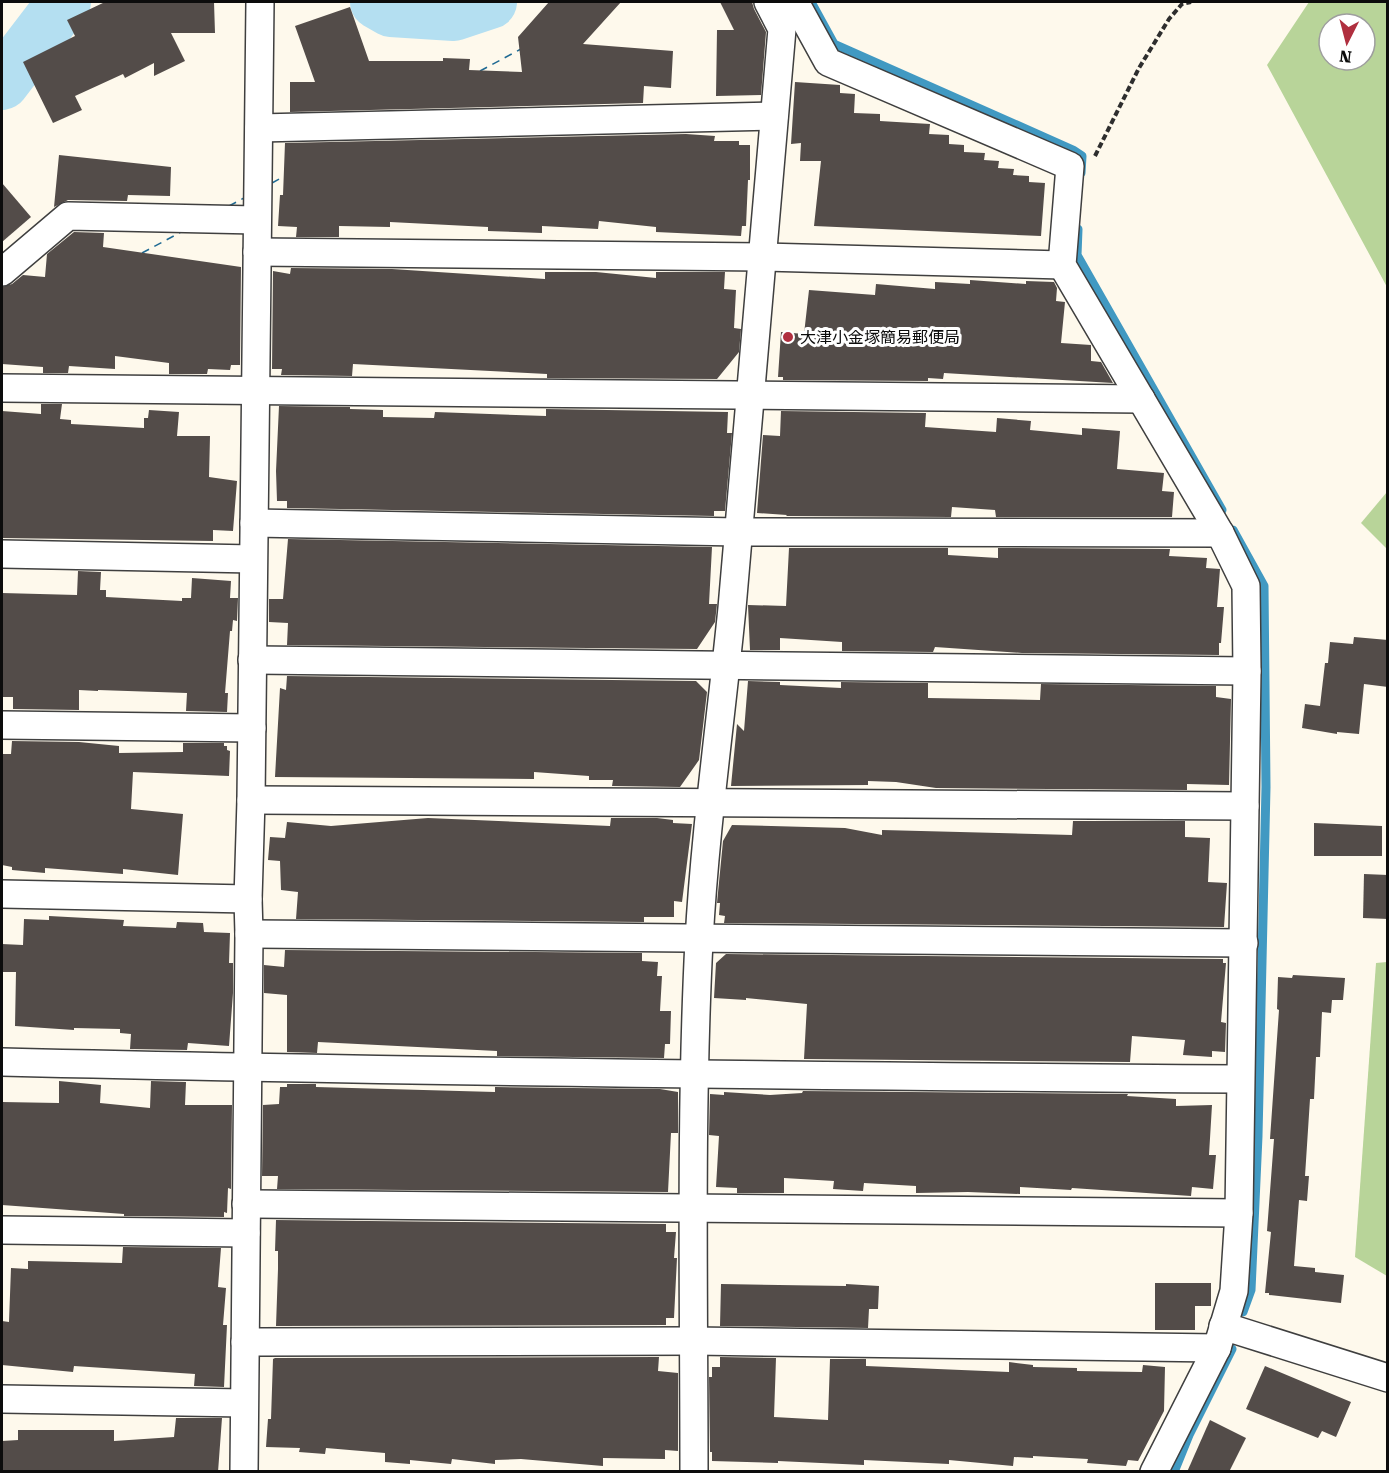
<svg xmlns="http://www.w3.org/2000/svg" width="1389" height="1473" font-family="'Roboto Serif','Noto Sans JP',serif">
	<rect width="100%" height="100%" fill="#fef9ec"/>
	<!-- forest -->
	<g fill="#b8d499" fill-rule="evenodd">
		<path d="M1309 2H1387V287L1267 65ZM1329 24H1365V60H1329Z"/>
		<path d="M1387 492V549L1361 523Z"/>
		<path d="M1387 962H1388L1387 1276 1355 1257 1376 963Z"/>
	</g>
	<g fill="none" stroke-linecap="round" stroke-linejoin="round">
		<!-- stream -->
		<g stroke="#4199c2" stroke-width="9">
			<path d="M811 2 834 44 1073 150 1082 156 1081 173"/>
			<path d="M1078 229 1077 255 1222 510"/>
			<path d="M1233 530 1264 586 1266 787 1258 1136 1251 1290 1243 1312"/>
			<path d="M1174 1472 1189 1435 1232 1349"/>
		</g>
		<!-- river -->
		<g stroke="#b4dff1" stroke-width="54">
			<path d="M377 2 391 10 454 14 490 2"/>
			<path d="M2 83 64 2"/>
		</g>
		<!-- ferry -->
		<g stroke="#1f6a93" stroke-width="1.5" stroke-dasharray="8 6" stroke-linecap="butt">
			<path d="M480 71 521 49"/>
			<path d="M272 183 283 177"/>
			<path d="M229 206 244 198"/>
			<path d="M142 253 183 231"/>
		</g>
	</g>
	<!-- building -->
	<g fill="#534c49">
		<path d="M105 2H214L215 33H171L185 61 154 76V63L125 78 123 74 75 96 82 110 53 123 23 62 75 36 67 20Z"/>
		<path d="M549 2H621L583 44 673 51 671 88 644 86 643 103 290 112V82H315L295 26 350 7 369 61H443V58L470 59 469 70 522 72 518 37Z"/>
		<path d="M720 2H752L754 9 766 32 761 95 716 96 717 30H734Z"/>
		<path d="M795 82 840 85V93L855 94 854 113 880 114V121L930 124 929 134 949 135V144L964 145V152L985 153 984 160 999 161 998 168 1014 169 1013 175 1029 176V182L1045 183 1041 236 814 226 821 161H800L801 143 791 144Z"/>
		<path d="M686 134 715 136 714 141H739V145H750V180H748L746 226H742L741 236 656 232V227L599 221 598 229 542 226V233L488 231V227L390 222V227L339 226V237H296L297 227 278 226 280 195H283L285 143Z"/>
		<path d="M59 155 171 167 170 196 128 195 127 201 68 200 54 207Z"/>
		<path d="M2 183 31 217 2 242Z"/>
		<path d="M74 232 104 233 103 247 241 267 240 365H231L230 370 208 369 207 374H169V363L115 356V369L69 366 68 373H43V367L2 364V287L12 284 23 275 45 277 47 254Z"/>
		<path d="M291 268 392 269 545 279V272H596L656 278V272H725L724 289 736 290 734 328 741 329 739 352 717 379 547 378V374L353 364 352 376 281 375 282 369H272L273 271 290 274Z"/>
		<path d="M970 280 1026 284V281L1054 282 1057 288 1056 301 1065 302 1061 343 1091 345V361L1101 362 1113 383 944 373 943 379 928 378V381L783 380V377H778L781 332 804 334 809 290 875 295 876 284 935 289V282L970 284Z"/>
		<path d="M41 404H62L60 419 71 420V424L144 428V418H148L149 410 179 412 177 436H210L209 477 237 481 233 531 213 530V541L2 538V411L41 414Z"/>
		<path d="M279 406 350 407V409L383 410V417L434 418 435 412 546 416V409L728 412 727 433H732L725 511H714V516L287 508V501H277L276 471Z"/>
		<path d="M781 411 926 413 925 427 996 432 997 418 1031 421 1030 430 1082 435V428L1120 431 1117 469 1164 473 1162 491 1174 492 1172 517H996L995 510 952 507 951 517 786 516 787 515 757 513 763 435 780 436Z"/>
		<path d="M288 539 712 547 709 604H717L715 622 697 649 287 645 288 623 269 622V599H283Z"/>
		<path d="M789 548H948V555L998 558V548L1170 549 1169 556 1207 558 1206 568 1220 569 1217 607H1224L1221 643H1219V655L1022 653 935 647 933 652 842 651V642L780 638V650H750L748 605 786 606Z"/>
		<path d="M78 571 101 572 100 590H106V597L182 601V598H191L192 578 231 581 230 598H238L237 621 233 620 232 631H230L225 693H228L227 712 186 711 187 693 98 690V691L79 690V710L13 709V697H2V593L77 595Z"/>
		<path d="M1354 637 1388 640V687L1364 684 1359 734 1337 732V734L1302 728 1305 704 1320 706 1325 663H1328L1330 642 1353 644Z"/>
		<path d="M287 676 696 681 707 692 699 760 680 787 612 786 613 780H589V776L534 772V779L275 777 280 688 286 690Z"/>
		<path d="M748 681 780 682V685L841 688V682L928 683V698L1040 700 1041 684 1216 686V697L1231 699 1229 785 1187 784V790L936 788 896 782 868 781V785L731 786 737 724 744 731Z"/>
		<path d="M12 741 79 742 119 746V753L183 752V743H224V746H227V750L230 751 229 776 133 772 131 809 183 814 178 875 123 869V874L45 868V873L12 870V867L2 865V754H11Z"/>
		<path d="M428 818 610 826 611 818H657L673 820V823L692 824 682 902 674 901V917H644V922L296 919 298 892 281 890 280 861 268 860 270 837 285 838 287 822 331 826Z"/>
		<path d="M1073 821H1185V837L1210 838 1208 882 1227 883 1224 927 724 923 725 916 719 915 720 903H717L723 841 732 825 845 828 882 835V830L1072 835Z"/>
		<path d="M1314 823 1382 826V856H1314Z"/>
		<path d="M1364 874 1388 875V919L1363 918Z"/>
		<path d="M49 916 124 920 123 926 176 928 177 922 203 923 204 932 230 933 229 963H233V993L229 1046 188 1043 187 1050 130 1049 131 1034 120 1033V1029L74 1028V1030L15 1026 16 972H2V944L23 945 24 919 49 920Z"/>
		<path d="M285 950 642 953V961L658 962 657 976H662L660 1011H671L670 1044H665L664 1058 497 1056V1051L318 1042 317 1053 287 1052V995L264 993V965L284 967Z"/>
		<path d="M726 954 1223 959V963H1226L1221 1022 1226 1023 1225 1052 1212 1051V1057L1183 1055 1185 1040 1132 1036 1130 1062 804 1059 807 1004 746 998V1000L714 998 716 963Z"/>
		<path d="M1293 975 1345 978 1343 1000H1332L1331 1013 1322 1012 1320 1057H1316L1314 1099H1310L1305 1176H1309L1307 1201 1299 1200 1294 1266 1315 1268V1272L1344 1275 1341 1303 1269 1295V1293H1265L1271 1232 1267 1231 1274 1139H1270L1279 1010 1277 1009 1278 977 1292 978Z"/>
		<path d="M59 1081 101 1085 100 1103 150 1108 151 1081 186 1082 185 1105H232L231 1189 228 1188 227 1213 224 1212V1217L124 1216V1214L2 1205V1102L59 1103Z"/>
		<path d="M287 1084H316V1087L495 1092V1087L660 1089 678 1092V1133H671L668 1192 277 1189 278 1176H262L263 1105 279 1104 280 1087H287Z"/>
		<path d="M803 1091 1128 1094 1127 1096 1176 1099V1106L1212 1105 1209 1155H1216L1213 1189 1192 1187 1191 1196 1072 1188 1071 1190 1020 1187V1194L968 1192 916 1193V1186L864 1183 863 1191 833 1189 834 1181 784 1178V1193H737V1188L716 1187 719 1136 709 1135 710 1094 724 1095V1092L770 1095 802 1093Z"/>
		<path d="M276 1220 666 1224V1232H676L674 1258H677L674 1318H666V1325L276 1326 278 1269V1251H275Z"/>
		<path d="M123 1247 221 1248 218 1287 226 1288 223 1325H227L224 1387 194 1386 195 1374 74 1366 73 1372 2 1365V1321L9 1322 11 1268 28 1269V1261L122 1263Z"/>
		<path d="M1155 1283H1211V1306H1195V1330H1155Z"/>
		<path d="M721 1284 846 1286V1284L879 1286 878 1309H869L868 1328 720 1326Z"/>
		<path d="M659 1357 658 1371 678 1373V1451L665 1450V1459L603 1458V1466L521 1459 495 1460V1464L452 1459 451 1464 410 1460V1464L385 1462V1453L326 1448 325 1454 299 1452 300 1448 266 1447 268 1419H271L273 1359 275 1358Z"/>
		<path d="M720 1357 776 1358 774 1417 828 1420 830 1359H866V1366L1009 1372V1362L1033 1365V1367L1077 1368V1371L1142 1372 1143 1365 1165 1367 1164 1411 1138 1461 1128 1460 1126 1466 1087 1463 1088 1459 1033 1456V1458L1014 1457 1013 1466 949 1460V1464L864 1460V1465L778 1461V1463L712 1461V1452H710L709 1377H712V1367H720Z"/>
		<path d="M1265 1366 1351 1402 1336 1437 1322 1431 1318 1438 1246 1409Z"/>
		<path d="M176 1418H222L218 1472H2V1441L18 1440V1430H114V1441L174 1437Z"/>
		<path d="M1210 1420 1246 1438 1229 1472H1187Z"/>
	</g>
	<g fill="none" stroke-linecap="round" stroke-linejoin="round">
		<defs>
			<g id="street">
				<path d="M795 2 828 62 1070 166 1062 265 1220 533 1246 586 1247 671 1239 1213 1234 1291 1217 1348 1154 1472"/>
				<path d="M259 128 774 116"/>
				<path d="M257 252 764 257 1062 265"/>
				<path d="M2 272 68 216 257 220"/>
				<path d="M2 388 1141 399"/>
				<path d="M254 523 739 532 1220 533"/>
				<path d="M2 554 253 559"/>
				<path d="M252 660 1247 671"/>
				<path d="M2 725 252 728"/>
				<path d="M251 800 1245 806"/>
				<path d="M2 894 248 899"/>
				<path d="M249 934 1244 943"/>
				<path d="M2 1062C414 1072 827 1076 1240 1079"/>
				<path d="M246 1204 1239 1213"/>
				<path d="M2 1230 246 1233"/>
				<path d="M1223 1326 1388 1378"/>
				<path d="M245 1342 694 1341 1217 1348"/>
				<path d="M2 1399 244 1403"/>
				<path d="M244 1472 249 934 248 899 251 800 260 2"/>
				<path d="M694 1472C694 1295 690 1118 699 941 705 830 721 719 732 608 750 415 766 222 782 29L768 2"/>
			</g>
		</defs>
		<!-- street casing -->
		<use href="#street" stroke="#3f3f3f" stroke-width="30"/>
		<!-- path -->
		<path stroke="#2e2e2e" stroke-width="4" stroke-dasharray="6 3" stroke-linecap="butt" d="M1095 156 1139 68 1169 19 1182 4 1191 2"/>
		<!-- street -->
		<use href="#street" stroke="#fff" stroke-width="27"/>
	</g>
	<!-- markers -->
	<circle fill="#b02f3f" stroke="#fff" stroke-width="2" cx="788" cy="337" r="6"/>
	<g text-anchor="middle" stroke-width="6" stroke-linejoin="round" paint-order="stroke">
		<!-- poi labels -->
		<g font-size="16" fill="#0c0c0c" stroke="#fff" text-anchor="start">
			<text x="800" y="343">大津小金塚簡易郵便局</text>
		</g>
	</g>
	<!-- border -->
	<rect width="1389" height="1473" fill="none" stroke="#0c0c0c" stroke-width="6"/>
	<!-- north arrow -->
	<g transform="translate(1347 42) rotate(186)"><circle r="28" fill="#ffffff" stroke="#9e9e9e" stroke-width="1.5"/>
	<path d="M0-4.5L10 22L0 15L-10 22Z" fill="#b02f3f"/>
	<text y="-9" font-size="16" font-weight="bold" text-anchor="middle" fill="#0c0c0c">N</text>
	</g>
</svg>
